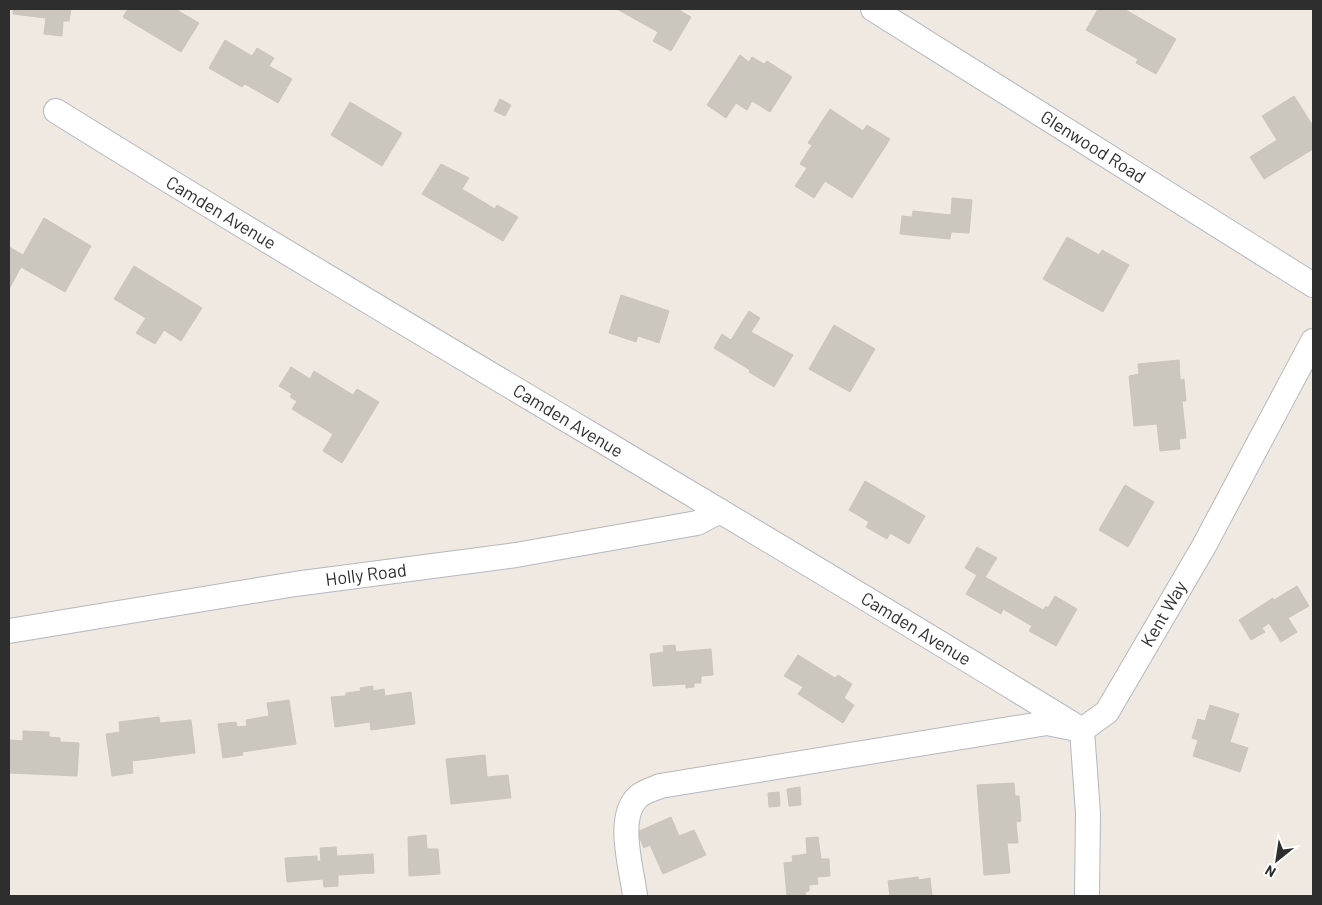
<svg xmlns="http://www.w3.org/2000/svg" width="1322" height="905" font-family="Barlow,sans-serif">
	<rect width="100%" height="100%" fill="#efe9e1"/>
	<!-- building -->
	<g fill="#cbc7bf" stroke="#cbc5ba">
		<path d="M13 9H71L69 21H63L62 36 44 34 46 18 13 14Z"/>
		<path d="M128 9H175L199 23 181 52 123 17Z"/>
		<path d="M617 9H677L691 17 671 51 653 41 658 32Z"/>
		<path d="M1098 9H1124L1176 39 1156 74 1136 63 1138 59 1086 30Z"/>
		<path d="M225 40 252 56 257 48 274 58 269 66 292 79 278 103 245 84 242 87 209 68Z"/>
		<path d="M740 55 749 62 752 57 764 64 767 61 792 77 770 112 752 101 747 110 736 103 726 118 707 105Z"/>
		<path d="M1294 96 1313 126V149L1264 179 1250 157 1277 140 1262 116Z"/>
		<path d="M500 99 511 105 505 116 494 111Z"/>
		<path d="M350 102 402 133 382 166 331 135Z"/>
		<path d="M830 109 863 131 867 125 890 139 852 198 825 181 814 198 795 186 807 168 800 164 812 145 808 143Z"/>
		<path d="M441 164 469 178 462 189 495 209 497 205 518 217 503 241 422 194Z"/>
		<path d="M952 198 972 200 969 233 951 232 950 239 900 234 902 216 912 217 913 211 951 215Z"/>
		<path d="M44 218 91 246 65 292 21 267 9 289V247L23 255Z"/>
		<path d="M1067 237 1099 255 1102 250 1129 265 1103 312 1043 279Z"/>
		<path d="M134 266 202 308 181 341 164 330 155 344 136 333 146 318 114 299Z"/>
		<path d="M621 295 669 311 659 343 638 336 636 342 609 333Z"/>
		<path d="M749 311 760 318 751 332 793 355 774 387 749 372 750 370 714 348 722 334 731 340Z"/>
		<path d="M834 325 875 349 850 392 809 369Z"/>
		<path d="M1179 360 1180 380 1184 379 1186 401H1182L1186 438 1179 439 1180 449 1160 451 1157 424 1134 426 1129 376 1139 374 1138 364Z"/>
		<path d="M291 367 310 379 314 371 353 395 357 389 379 402 342 463 323 451 333 434 292 409 297 401 290 397 292 394 279 386Z"/>
		<path d="M865 481 925 516 909 544 890 533 887 539 866 527 869 522 849 510Z"/>
		<path d="M1125 485 1154 502 1128 547 1099 530Z"/>
		<path d="M977 547 997 558 985 577 1043 610 1046 606 1048 608 1055 596 1077 609 1056 646 1029 631 1032 626 1003 609 1001 614 966 594 977 575 965 568Z"/>
		<path d="M1297 586 1309 606 1288 618 1297 632 1281 642 1269 623 1262 628 1265 632 1251 640 1239 620 1273 598 1274 600Z"/>
		<path d="M675 645 676 652 711 649 713 675 701 676V683H694V687L686 688V684L653 686 650 654 664 652 663 646Z"/>
		<path d="M798 655 835 678 838 675 852 684 844 698 854 705 843 723 798 694 803 687 784 676Z"/>
		<path d="M373 686V691L384 689 385 696 411 692 415 724 371 730 370 722 335 727 331 697 346 696V693L361 691 360 688Z"/>
		<path d="M289 700 296 744 242 752 243 755 223 758 218 724 236 722 237 727 247 726 246 720 269 716 267 703Z"/>
		<path d="M1210 705 1239 714 1230 742 1248 748 1240 772 1193 756 1198 740 1192 738 1198 719 1205 721Z"/>
		<path d="M159 717 160 723 191 720 195 753 132 761 133 773 112 776 106 734 120 732 119 722Z"/>
		<path d="M23 731 49 732V737L60 738V742L79 743 77 776 9 773V740L23 741Z"/>
		<path d="M485 755 487 777 508 775 511 798 451 804 446 759Z"/>
		<path d="M1014 783 1015 796H1019L1021 821 1016 822 1018 843H1007L1010 873 984 875 977 785Z"/>
		<path d="M800 787 801 805 789 806 787 789Z"/>
		<path d="M779 792 780 806 769 807 768 793Z"/>
		<path d="M671 817 679 836 694 830 706 855 663 874 650 845 644 848 637 832Z"/>
		<path d="M426 835 427 849H438L440 874 409 876 408 837Z"/>
		<path d="M818 837 821 859H829L830 876 817 877 818 884 809 885V891L805 892 806 896H787L784 863 793 862 792 856 807 854 806 838Z"/>
		<path d="M336 847 337 856 373 854 374 873 338 875V886L324 887 323 879 287 882 285 858 317 856V861H321L320 848Z"/>
		<path d="M918 877 919 880 930 878 932 896H890L888 881Z"/>
	</g>
	<g fill="none" stroke-linecap="round" stroke-linejoin="round">
		<defs>
			<g id="minor">
				<path d="M873 9 1313 285"/>
				<path d="M56 111C395 322 742 520 1082 730"/>
				<path d="M9 631 295 584 516 555 697 523 720 511"/>
				<path d="M1082 730 1107 712 1204 546 1313 341"/>
				<path d="M1082 730 1088 813 1087 896"/>
				<path d="M635 896C632 869 615 816 639 796 645 791 654 789 660 786L1047 723 1072 728"/>
			</g>
		</defs>
		<!-- minor casing -->
		<use href="#minor" stroke="#b4b7c1" stroke-width="26"/>
		<!-- minor -->
		<use href="#minor" stroke="#fff" stroke-width="24"/>
	</g>
	<g text-anchor="middle" stroke-width="4" stroke-linejoin="round" paint-order="stroke">
		<!-- street labels -->
		<g font-size="18" fill="#2e2e2e" stroke="#fff">
			<text transform="translate(1093 147) rotate(32)" y="6">Glenwood Road</text>
			<text transform="translate(221 213) rotate(31)" y="6">Camden Avenue</text>
			<text transform="translate(568 421) rotate(31)" y="6">Camden Avenue</text>
			<text transform="translate(366 575) rotate(-7)" y="6">Holly Road</text>
			<text transform="translate(1164 614) rotate(-60)" y="6">Kent Way</text>
			<text transform="translate(916 629) rotate(31)" y="6">Camden Avenue</text>
		</g>
	</g>
	<!-- border -->
	<rect width="1322" height="905" fill="none" stroke="#2e2e2e" stroke-width="20"/>
	<!-- north arrow -->
	<g transform="translate(1277 860) rotate(210)" stroke="#ffffff" stroke-width="4" paint-order="stroke">
	<path d="M0-4L9 19L0 12L-9 19Z" fill="#2e2e2e"/>
	<text y="-8" font-size="14" font-weight="bold" text-anchor="middle" fill="#2e2e2e">N</text>
	</g>
</svg>
